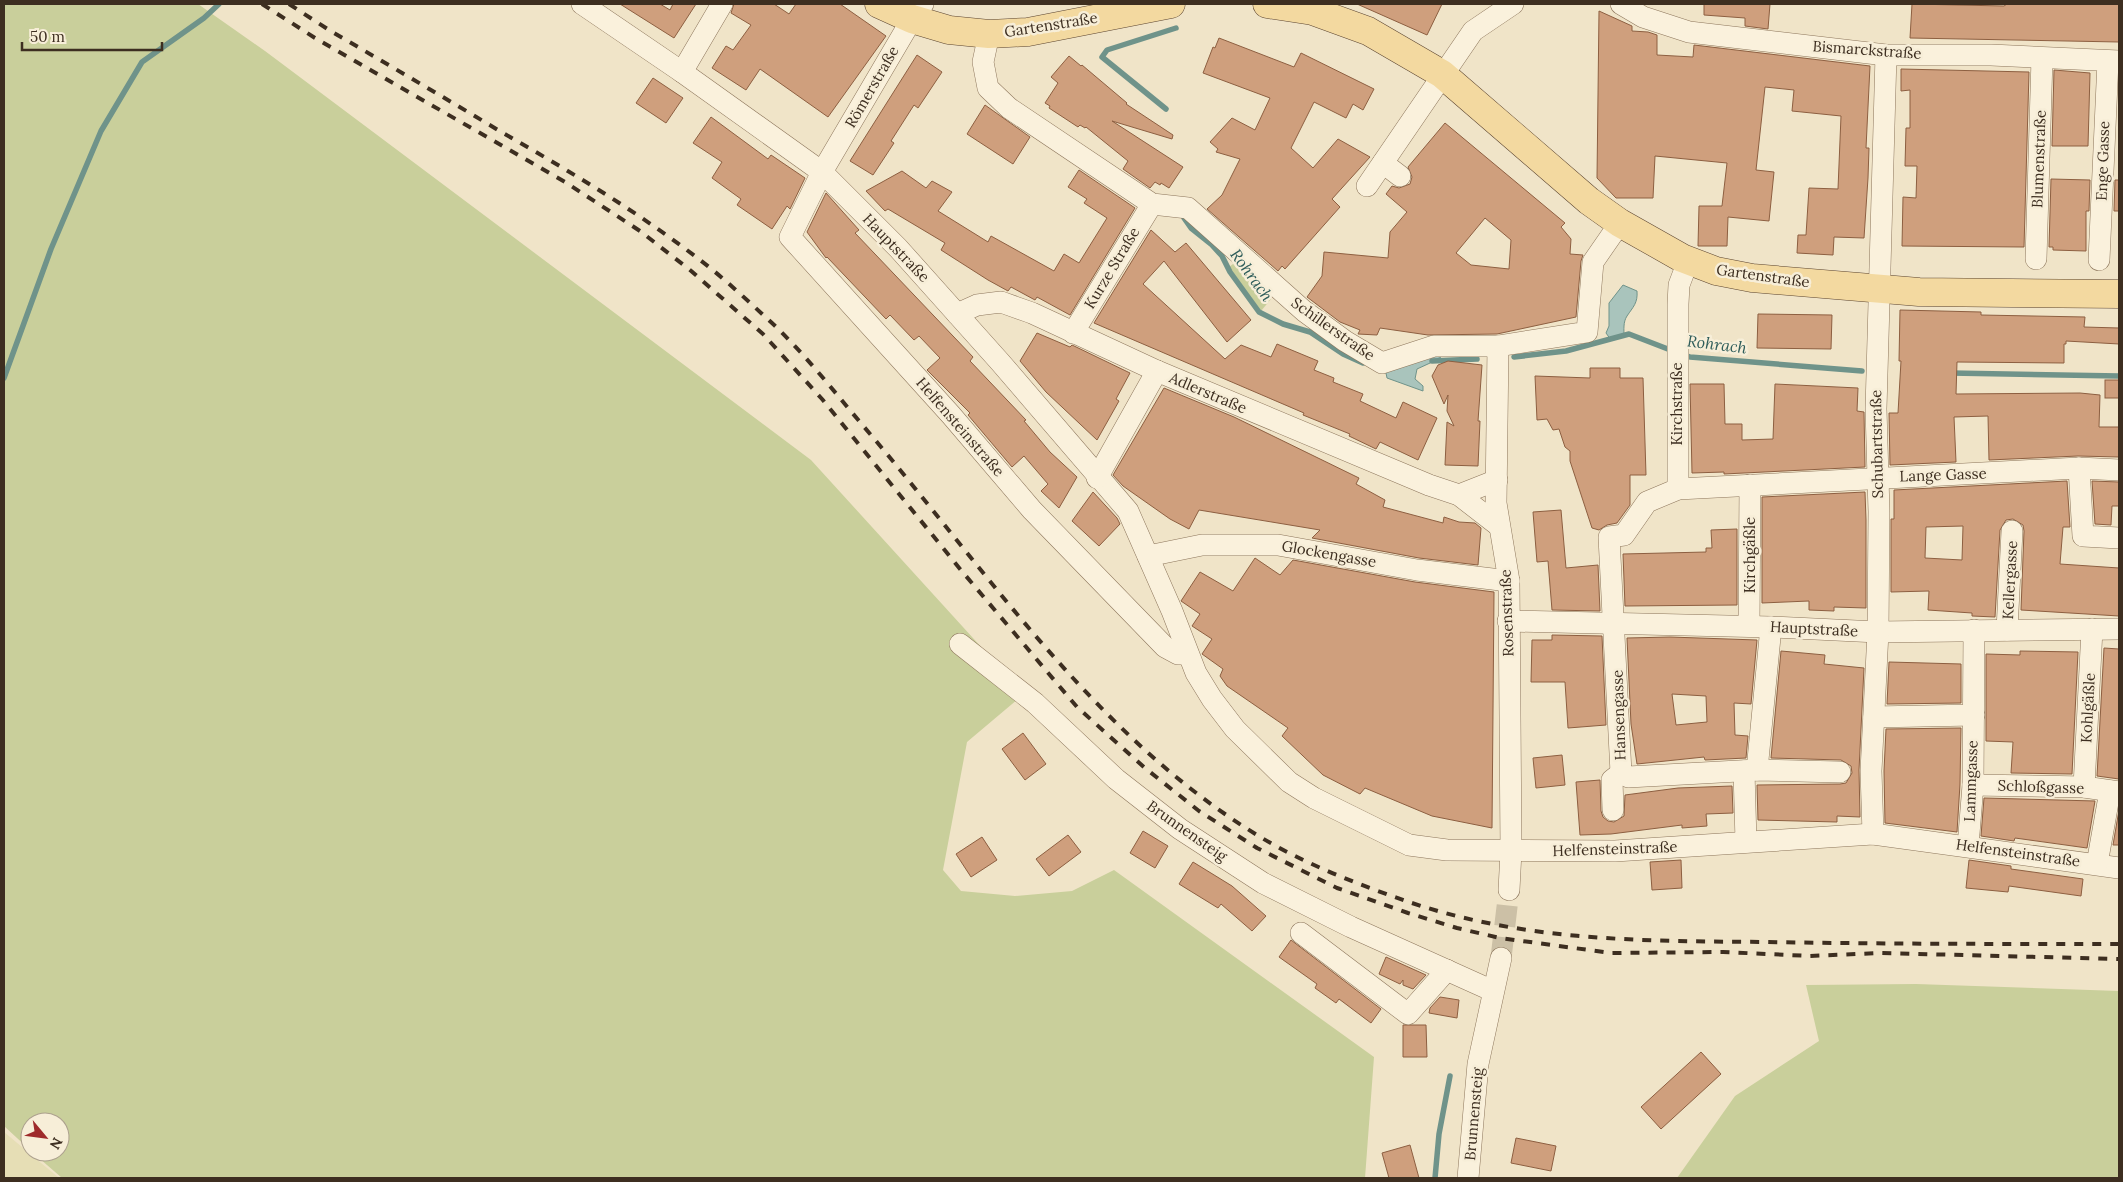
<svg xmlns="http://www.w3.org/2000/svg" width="2123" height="1182" font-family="Lora,serif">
	<rect width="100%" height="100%" fill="#f0e4c8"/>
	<!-- farmland -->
	<path fill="#e6deb5" d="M4 1132 59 1178H4Z"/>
	<!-- green -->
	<g fill="#c9cf9b">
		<path d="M4 4H198L265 51 811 460 1024 694 967 742 943 870 961 891 1015 896 1072 891 1114 870 1374 1057 1365 1178H62L32 1152H60V1122H30V1150L4 1126Z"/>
		<path d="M1233 264 1271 299 1261 311 1229 267Z"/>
		<path d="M1916 984 2119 991V1178H1677L1735 1096 1819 1041 1806 985Z"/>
	</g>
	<!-- water -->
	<g fill="#a9c4bc" stroke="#6f938a">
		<path d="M1623 285 1637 291C1638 303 1633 307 1627 316 1623 322 1624 330 1624 336L1611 340 1606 333 1609 326V303Z"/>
		<path d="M1435 355 1441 358 1417 369 1415 379 1423 386V391L1387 378 1385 368Z"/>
	</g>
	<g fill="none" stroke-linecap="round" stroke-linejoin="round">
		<!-- stream -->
		<g stroke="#6f938a" stroke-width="5.5">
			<path d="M1166 109 1102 57 1107 50 1176 28"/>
			<path d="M1184 218 1191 228 1211 244 1222 256 1230 272 1259 312 1283 324 1310 332 1343 354 1363 363"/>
			<path d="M1682 354 1690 357 1862 371"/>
			<path d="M1514 357 1566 351 1629 334 1673 351"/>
			<path d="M1432 361 1477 359"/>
			<path d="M1950 373 2119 376"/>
			<path d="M4 378 51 249 101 131 142 62 204 18 219 4"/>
			<path d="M1435 1178 1439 1134 1450 1076"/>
		</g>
	</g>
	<!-- building -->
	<g fill="#cf9f7d" stroke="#8d5f41" fill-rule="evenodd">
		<path d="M620 4H660L670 10 673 4H696L674 38Z"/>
		<path d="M734 4H774L789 14 796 4H840L886 36 828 117 760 69 746 90 712 68 726 46 733 50 751 25 731 13Z"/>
		<path d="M1357 4H1442L1427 35Z"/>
		<path d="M1704 4H1770L1768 29 1745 26V18L1704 15Z"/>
		<path d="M1912 4 2004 6 2007 4H2119V42L1910 38Z"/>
		<path d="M1599 11 1632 26V31L1648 32 1657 35V55L1693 57 1694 45 1870 66 1866 148H1869L1868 178 1864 238 1834 237 1833 255 1797 253 1798 235H1806L1809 188 1838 189 1841 116 1792 111 1794 90 1765 87 1756 170 1774 172 1769 221 1728 217 1727 246H1698L1699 206H1722L1727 163 1655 156 1653 198H1616L1597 178Z"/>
		<path d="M1219 38 1294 67 1301 53 1374 89 1363 110 1353 104 1346 118 1314 102 1291 148 1313 168 1338 139 1370 157 1332 199 1340 207 1285 269 1282 266 1278 271 1207 209 1222 195 1240 159 1216 152 1218 149 1210 142 1232 118 1255 130 1270 98 1203 73 1213 47 1215 48Z"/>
		<path d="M917 55 942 72 918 108 914 105 891 141 894 143 873 175 850 161Z"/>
		<path d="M1069 56 1081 66 1082 65 1127 103 1126 104 1173 135 1172 139 1112 121 1183 167 1169 188 1161 183 1160 185 1155 182 1150 188 1123 169 1128 161 1086 127 1085 128 1080 125 1078 127 1049 108 1050 106 1045 103 1058 83 1051 77Z"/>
		<path d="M1901 69 2029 72 2024 247 1902 246 1903 197 1916 198 1917 166H1905L1906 128H1910V90L1901 91Z"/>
		<path d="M2054 70 2090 73 2088 146H2052Z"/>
		<path d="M653 78 683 98 666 123 636 103Z"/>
		<path d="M985 105 1030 137 1013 164 967 134Z"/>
		<path d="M711 117 768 159 771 155 805 178 790 209 787 206 772 229 737 205 741 199 712 178 722 162 693 143Z"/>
		<path d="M1445 123 1565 223 1561 227 1571 239 1570 254 1583 255 1581 261 1576 317 1497 334 1428 335 1380 328 1377 335 1358 334 1360 330 1340 322 1307 297 1322 276 1324 252 1388 258 1390 232 1407 212 1386 194 1392 186 1399 188 1410 184 1412 177 1408 167ZM1485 218 1511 240 1509 269 1471 265 1456 253Z"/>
		<path d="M1079 170 1135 208 1070 315 1037 297 1035 300 1011 287 1008 291 988 280 941 250 945 243 888 209 885 211 866 191 902 171 926 188 932 181 952 192 938 211 988 242 991 236 1054 271 1064 254 1079 263 1107 218 1084 203 1087 199 1068 187Z"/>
		<path d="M2051 179 2090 180 2089 211H2086V251L2053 250V247H2049Z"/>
		<path d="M2115 180H2119V211H2114Z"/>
		<path d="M826 193 859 230 855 233 973 357 970 361 1026 420 1024 421 1050 452 1077 477 1059 508 1041 491 1048 484 1024 456 1012 467 968 415 970 413 927 370 940 358 919 336 914 340 890 315 886 319 827 257 826 258 807 232Z"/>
		<path d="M1151 230 1175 252 1186 243 1251 320 1227 342 1164 261 1143 284 1225 359 1241 345 1271 357 1277 344 1318 361 1314 370 1334 378 1333 382 1363 394 1360 401 1396 418 1403 402 1437 418 1418 460 1380 442 1376 449 1349 436 1350 434 1303 415 1304 413 1094 323Z"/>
		<path d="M1900 310 1981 312V315L2085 317 2084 327 2119 328V344L2066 341V344H2064V363L1957 362 1956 394 2080 393 2100 395 2099 427H2119V457L2078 456 1989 460 1988 416 1954 417 1956 462 1890 465 1889 413H1898L1901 361H1899Z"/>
		<path d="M1758 314 1832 315 1831 349 1757 348Z"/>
		<path d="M1037 333 1070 347 1072 345 1130 373 1116 399 1119 401 1097 440 1046 392 1020 361Z"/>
		<path d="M1448 361 1482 365 1478 421H1480L1478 466 1445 465 1447 422 1454 426 1447 411 1448 395 1444 404 1432 376 1438 365Z"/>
		<path d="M1590 368H1620V378H1643L1646 475H1630V505L1617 523 1607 525 1599 530 1592 528 1570 461V451L1565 447 1559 429 1553 430 1547 419 1537 420 1535 376 1590 378Z"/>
		<rect x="2105" y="380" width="14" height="18"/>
		<path d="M1690 384H1724L1725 424H1742V440L1773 439 1775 384 1858 388 1857 411 1864 412 1865 467 1724 474V472L1692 473Z"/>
		<path d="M1164 388 1234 417 1359 478 1356 484 1385 500 1383 507 1443 523 1444 517 1459 522 1475 523 1481 528 1478 565 1419 558 1312 538 1320 530 1199 510 1189 529 1170 519 1123 486 1113 475Z"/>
		<path d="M2067 481 2070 527H2063L2060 564 2119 568V616L2021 610 2024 531 2023 525 2013 519 2006 520 2000 530 1995 617 1972 616V613L1928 610 1929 591 1891 592V519H1894V490ZM1963 526 1962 560 1925 558 1926 527Z"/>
		<path d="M2092 481 2119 482V506H2112L2111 525 2095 524Z"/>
		<path d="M1093 492 1117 518 1120 524 1099 546 1072 521Z"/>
		<path d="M1865 492 1866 520V608L1834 607V611L1809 610V601L1762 603V497Z"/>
		<path d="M1561 510 1566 568 1598 565 1600 611 1552 610 1548 561 1537 562 1533 512Z"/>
		<path d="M1737 529V605L1625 606 1623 554 1706 552V548H1712L1711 530Z"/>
		<path d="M1255 558 1280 575 1293 560 1415 582 1494 592 1492 828 1432 816 1365 788 1360 794 1323 775 1282 736 1288 728 1227 686 1220 676 1223 669 1202 654 1212 639 1192 626 1200 614 1181 601 1200 572 1233 591Z"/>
		<path d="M1552 635 1602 636 1606 725 1568 728 1565 682H1531L1532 640H1552Z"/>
		<path d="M1670 637 1757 640 1751 704 1734 703 1735 735 1748 736 1746 758 1705 760 1704 757 1637 764 1631 724 1627 638ZM1672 694 1706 696 1707 722 1676 725Z"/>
		<path d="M2104 648 2119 649V779L2097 776Z"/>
		<path d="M1781 651 1825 655 1824 664 1864 668 1859 770 1860 817 1837 816V822L1758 820 1757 785 1840 784 1846 783 1852 773 1851 766 1841 760 1771 758Z"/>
		<path d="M2020 651 2078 652 2072 774 2011 773 2013 742 1986 741V654L2020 655Z"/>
		<path d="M1889 662 1961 664V703L1887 704Z"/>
		<path d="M1961 728 1960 784 1957 832 1885 823 1884 771 1886 729Z"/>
		<path d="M1023 733 1046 764 1025 780 1002 749Z"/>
		<path d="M1562 755 1565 785 1536 788 1533 758Z"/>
		<path d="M1600 780 1601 811 1603 817 1608 821 1614 822 1624 816 1625 795 1678 788 1732 786 1733 813 1706 814 1707 826 1682 828V825L1611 834 1580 835 1576 782Z"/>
		<path d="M1984 798 2095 801 2087 848 2015 838 2014 841 1981 836Z"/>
		<path d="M2119 810V845H2113Z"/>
		<path d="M1143 831 1168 846 1155 868 1130 853Z"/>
		<path d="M1068 835 1081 852 1049 876 1036 859Z"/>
		<path d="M982 837 997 860 971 877 956 854Z"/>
		<path d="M1681 860 1682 888 1652 890 1650 862Z"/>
		<path d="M1969 860 2011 866V869L2083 879 2081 896 2009 886 2008 892 1966 888Z"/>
		<path d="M1193 862 1232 886 1266 916 1252 931 1221 904 1218 908 1179 884Z"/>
		<path d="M1291 940 1381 1009 1371 1023 1339 999 1336 1003 1315 988 1317 984 1279 957Z"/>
		<path d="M1386 957 1426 975 1413 989 1403 985V980L1400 984 1379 974Z"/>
		<path d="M1440 997 1459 1000 1457 1018 1429 1013 1430 1008Z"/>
		<path d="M1403 1025H1426L1427 1057H1403Z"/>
		<path d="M1701 1052 1721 1074 1661 1129 1641 1107Z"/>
		<path d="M1516 1138 1556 1146 1551 1171 1511 1163Z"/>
		<path d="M1410 1145 1419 1178H1389L1382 1153Z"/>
	</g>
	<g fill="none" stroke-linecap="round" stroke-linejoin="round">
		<!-- minor-tunnel -->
		<path stroke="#ccc0a6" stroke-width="21" stroke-dasharray="21 11" stroke-linecap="butt" d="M1501 958 1509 890"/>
		<defs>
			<g id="minor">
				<path d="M582 4 682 72 822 172 898 248 1000 362 1128 511 1172 611 1196 673 1212 699 1235 729 1289 782 1314 798 1409 845 1447 850 1615 851 1873 834 2119 868"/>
				<path d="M923 4 912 19 822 172 790 237 951 415 1032 510 1165 647 1178 654H1188"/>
				<path d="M1621 4 1643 17 1689 32 1886 55H1991L2119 61"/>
				<path d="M989 34 983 62 988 88 1009 108 1152 204 1188 208 1304 311 1345 341 1382 363 1434 346H1498L1587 332 1593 262 1620 223"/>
				<path d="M682 72 722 4"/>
				<path d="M1383 163 1400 176"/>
				<path d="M1367 186 1473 31 1513 4"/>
				<path d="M2036 259 2042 58"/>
				<path d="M2099 260 2108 61"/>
				<path d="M957 314 977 305 1001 302 1032 313 1157 371 1429 485 1459 495 1499 526"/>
				<path d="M1073 333 1152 204"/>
				<path d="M1498 346 1496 503 1509 581 1511 851 1509 890"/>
				<path d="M2079 468 2083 536 2119 538"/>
				<path d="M1097 478 1157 371"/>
				<path d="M1678 489V304L1679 285 1688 261"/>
				<path d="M1459 495 1497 480"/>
				<path d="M1148 556 1202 545H1278L1417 570 1509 581"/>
				<path d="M1508 621 1771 627 1878 632 2119 629"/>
				<path d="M1749 626 1750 485"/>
				<path d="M2007 630 2012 531"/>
				<path d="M960 644 1035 703 1116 779 1180 829 1263 883 1351 927 1493 991"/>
				<path d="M1874 717 1974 715"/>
				<path d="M1757 770 1771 627"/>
				<path d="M1744 771 1746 842"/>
				<path d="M1840 772 1757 770 1628 777 1621 773 1609 537 1624 535 1647 502 1678 489 2079 468 2119 470"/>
				<path d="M1973 785 2084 787 2119 792"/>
				<path d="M2084 787 2092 629"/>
				<path d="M1613 810 1612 780 1621 773"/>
				<path d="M1873 834 1871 771 1878 632 1879 512 1876 409 1886 55"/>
				<path d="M1968 846 1973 785 1974 630"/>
				<path d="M2097 864 2110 791"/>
				<path d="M1301 933 1408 1014 1447 970"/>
				<path d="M1468 1178 1478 1064 1501 958"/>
			</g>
			<g id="major">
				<path d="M879 4 912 19 949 30 989 34 1028 32 1171 4"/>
				<path d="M1267 4 1313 11 1368 31 1442 74 1589 201 1620 223 1682 258 1716 271 1752 278 1919 292 2119 294"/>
			</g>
		</defs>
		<!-- minor casing -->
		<use href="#minor" stroke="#8d765c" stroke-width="22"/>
		<!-- major casing -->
		<use href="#major" stroke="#5b4430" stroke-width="29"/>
		<!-- minor -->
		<use href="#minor" stroke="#faf1dc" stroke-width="21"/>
		<!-- major -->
		<use href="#major" stroke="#f3d9a0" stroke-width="28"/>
		<!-- rail -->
		<g stroke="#3d2e20" stroke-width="4" stroke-dasharray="9 9" stroke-linecap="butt">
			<path d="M262 4 315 38 565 182 640 231 690 270 763 334 822 399 960 569 1077 707 1145 768 1199 811 1257 848 1337 888 1408 913 1457 928 1500 938 1611 953 1723 952 1810 956 1881 953 2119 959"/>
			<path d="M289 4 329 30C387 64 445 98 503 133 571 172 638 212 700 260 725 279 749 302 772 323 808 357 839 398 871 435 992 578 1099 740 1262 838 1307 865 1360 885 1409 902 1527 942 1645 941 1767 942 1885 944 2002 944 2119 944"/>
		</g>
	</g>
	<g text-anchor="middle" stroke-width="5" stroke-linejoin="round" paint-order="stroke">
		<!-- street labels -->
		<g font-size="15" fill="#3d2e20" stroke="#f7eed8">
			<text transform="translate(1051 25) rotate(-9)" y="5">Gartenstraße</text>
			<text transform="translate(1867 50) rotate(4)" y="5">Bismarckstraße</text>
			<text transform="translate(872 87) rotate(-60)" y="5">Römerstraße</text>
			<text transform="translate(2039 159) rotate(-88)" y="5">Blumenstraße</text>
			<text transform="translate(2103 161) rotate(-88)" y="5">Enge Gasse</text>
			<text transform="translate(896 248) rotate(46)" y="5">Hauptstraße</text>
			<text transform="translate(1112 268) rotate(-59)" y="5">Kurze Straße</text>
			<text transform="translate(1763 276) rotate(8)" y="5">Gartenstraße</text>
			<text transform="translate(1333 329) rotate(35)" y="5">Schillerstraße</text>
			<text transform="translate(1208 393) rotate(23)" y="5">Adlerstraße</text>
			<text transform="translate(1677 404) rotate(-90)" y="5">Kirchstraße</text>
			<text transform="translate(960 427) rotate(49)" y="5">Helfensteinstraße</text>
			<text transform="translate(1877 444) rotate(-91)" y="5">Schubartstraße</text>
			<text transform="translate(1943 475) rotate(-2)" y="5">Lange Gasse</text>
			<text transform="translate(1329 554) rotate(10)" y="5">Glockengasse</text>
			<text transform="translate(1750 555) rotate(-90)" y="5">Kirchgäßle</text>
			<text transform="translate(2010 580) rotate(-87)" y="5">Kellergasse</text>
			<text transform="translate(1507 613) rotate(-92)" y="5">Rosenstraße</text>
			<text transform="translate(1814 629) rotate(3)" y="5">Hauptstraße</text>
			<text transform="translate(2088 708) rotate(-87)" y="5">Kohlgäßle</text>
			<text transform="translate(1619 715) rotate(-92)" y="5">Hansengasse</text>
			<text transform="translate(1971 781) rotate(-88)" y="5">Lammgasse</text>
			<text transform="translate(2041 787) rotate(2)" y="5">Schloßgasse</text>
			<text transform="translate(1187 831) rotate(35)" y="5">Brunnensteig</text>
			<text transform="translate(1615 849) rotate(-2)" y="5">Helfensteinstraße</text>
			<text transform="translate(2018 853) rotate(8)" y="5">Helfensteinstraße</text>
			<text transform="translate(1474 1114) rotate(-85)" y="5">Brunnensteig</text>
		</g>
		<!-- water labels -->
		<g font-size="16" font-style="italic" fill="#2f5d5a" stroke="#f7eed8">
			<text transform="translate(1252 275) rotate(54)" y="6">Rohrach</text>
			<text transform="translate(1717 344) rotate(7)" y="6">Rohrach</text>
		</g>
	</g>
	<!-- border -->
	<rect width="2123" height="1182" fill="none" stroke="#3d2e20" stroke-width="10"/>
	<!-- north arrow -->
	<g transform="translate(45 1137) rotate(119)"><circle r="24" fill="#f7eed8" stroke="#ada18e"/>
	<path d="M0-4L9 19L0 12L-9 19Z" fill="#9e2a2b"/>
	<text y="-8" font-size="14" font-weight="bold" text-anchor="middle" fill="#3d2e20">N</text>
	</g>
	<!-- scale -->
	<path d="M22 42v8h140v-8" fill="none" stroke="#3d2e20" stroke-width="2.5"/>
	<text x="30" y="42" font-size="15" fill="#3d2e20" stroke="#f7eed8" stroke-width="4" paint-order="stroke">50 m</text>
</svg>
